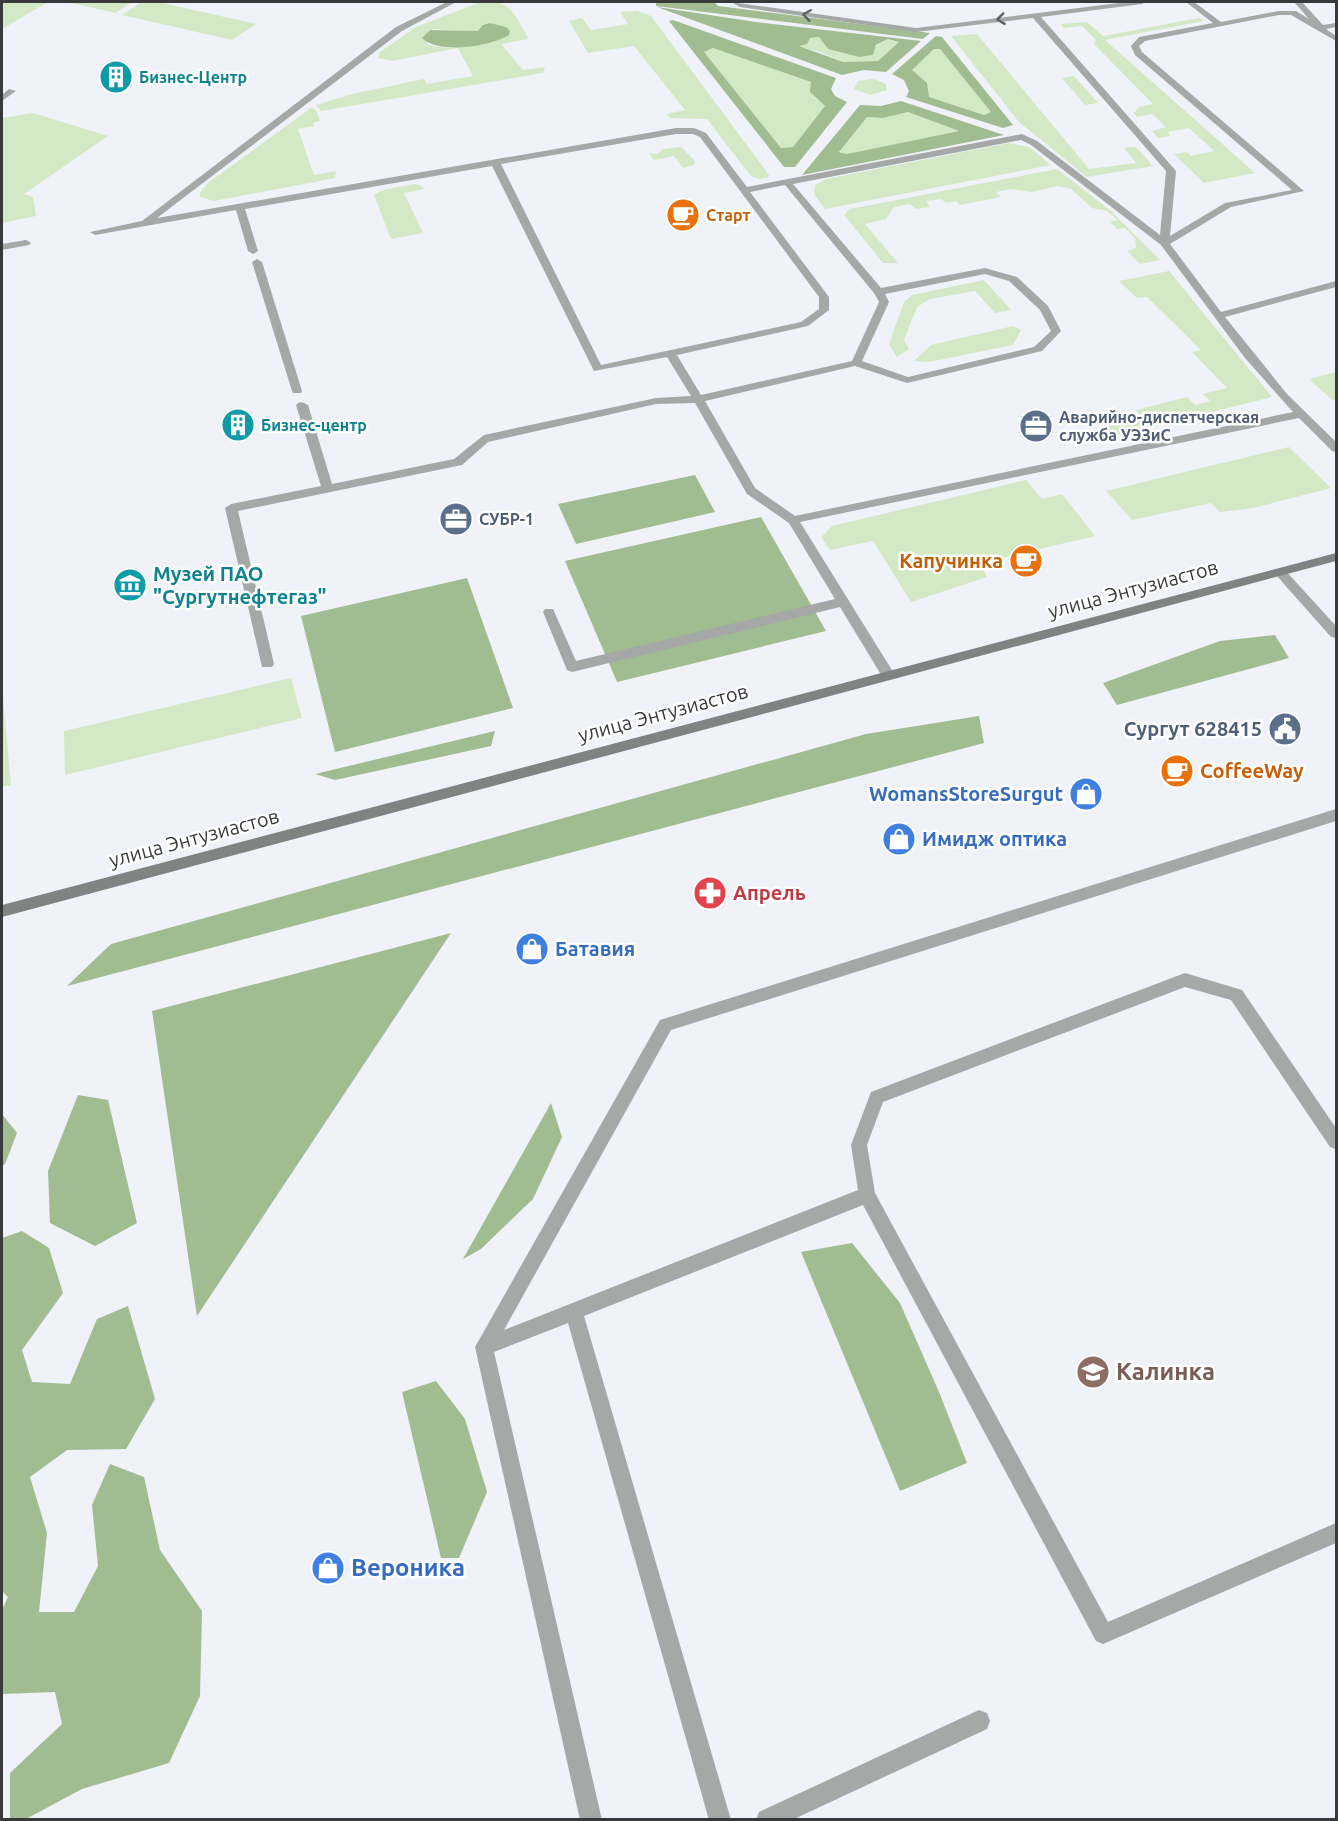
<svg xmlns="http://www.w3.org/2000/svg" width="1338" height="1821" font-family="Ubuntu,sans-serif">
	<rect width="100%" height="100%" fill="#eff2f8"/>
	<!-- green -->
	<g fill="#d3e9c6" fill-rule="evenodd">
		<path d="M2 2H48L2 29Z"/>
		<path d="M67 2H132L115 13Z"/>
		<path d="M142 2H158L256 24 232 40 122 15Z"/>
		<path d="M480 2C514 0 513 14 529 39L501 44 523 70 545 67 543 73 321 111 316 105 352 94 424 79 427 84 473 76 458 48 392 61 378 58 380 52 416 27ZM436 29C459 32 474 28 494 40 476 45 444 52 427 44L429 30Z"/>
		<path d="M637 11 651 16 769 175 768 178 758 179 750 175 707 119 670 118 667 114 685 110 634 46 588 53 569 21 582 18 591 30 628 24 620 12Z"/>
		<path d="M1199 18 1204 21 1105 40 1255 173 1204 183 1174 154 1187 152 1191 156 1214 151 1189 128 1168 132 1170 136 1158 138 1152 131 1166 127 1152 114 1137 117 1134 113 1139 107 1153 104 1094 44 1096 40 1082 26 1063 28 1061 24 1087 22 1103 36Z"/>
		<path d="M977 34 1089 169 1136 163 1124 148 1136 147 1153 166 1087 177 1019 122 951 36Z"/>
		<path d="M819 37 828 49 859 57 888 39 900 42 878 61 843 62 820 52 797 46 810 38Z"/>
		<path d="M713 48 811 82 814 97 825 106 793 147 781 148 704 52Z"/>
		<path d="M934 49H940L992 112 984 115 929 97 911 70Z"/>
		<path d="M1074 76 1098 103 1085 105 1062 78Z"/>
		<path d="M873 79 886 84 887 90 870 95 854 89 858 81Z"/>
		<path d="M312 107 317 112 320 121 313 123 314 126 298 129 314 175 336 171 335 178 214 201 200 197V193L208 183Z"/>
		<path d="M908 112 959 131 847 154 839 151 867 117 883 118Z"/>
		<path d="M33 113 108 136 24 194 33 197 36 216 2 223V118Z"/>
		<path d="M1009 143 1029 147 1051 165 825 209 814 194 815 185 826 179Z"/>
		<path d="M681 147 695 161 694 165 683 168 674 156 654 160 649 153 658 154 662 149Z"/>
		<path d="M1057 169 1111 211 1160 260 1140 264 1127 251 1136 248 1135 238 1125 228 1117 229 1110 222 1118 220 1107 211 1092 208 1071 189 1058 186 1032 192 1011 189 996 192 1001 197 960 205 956 201 946 203 941 199 926 201 930 207 916 209 910 204 894 207 886 219 865 224 898 263H883L844 215 850 209Z"/>
		<path d="M414 184 420 185 425 189 404 193 423 233 391 239 374 195 382 190Z"/>
		<path d="M1169 271 1272 397 1115 436 1101 421 1115 418 1119 422 1141 417 1136 410 1187 397 1195 405 1210 401 1203 394 1227 388 1192 352 1201 350 1147 297 1137 298 1119 281Z"/>
		<path d="M984 280 1011 310 995 313 975 291 930 299 917 307 904 340 909 349 897 357 889 344 904 302 912 295Z"/>
		<path d="M1013 326 1021 330 1013 345 929 362 914 361 931 345Z"/>
		<path d="M1336 372V399L1332 400 1309 379Z"/>
		<path d="M1289 447 1331 488 1254 508 1220 512 1211 503 1132 520 1106 491Z"/>
		<path d="M1026 480 1042 499 1062 494 1095 536 980 563 987 577 911 602 873 541 830 550 821 537 832 526Z"/>
		<path d="M291 678 302 718 65 775 64 731Z"/>
		<path d="M2 686 11 786H2Z"/>
	</g>
	<!-- forest -->
	<g fill="#a2bc91" fill-rule="evenodd">
		<path d="M656 2H714L718 6 930 33 923 39 656 6Z"/>
		<path d="M657 7 756 22 921 41 886 72 864 70 842 75ZM819 37 828 49 859 57 873 55 876 45 888 39 899 42 878 61 843 62 799 46 807 44 810 38Z"/>
		<path d="M673 20 836 78 831 89 835 96 847 102 795 167H784L669 21ZM713 48 811 82 810 92 825 106 793 147 781 148 704 52Z"/>
		<path d="M490 23 506 27 510 31 509 35C492 46 438 55 422 38L430 30 478 31 483 25Z"/>
		<path d="M936 36 942 37 1013 125 1003 128 906 97 909 91 904 80 892 74ZM934 49H940L991 112 984 115 929 97 927 83 912 70Z"/>
		<path d="M901 101 1004 135 802 175 860 105 881 106ZM908 112 959 131 847 154 839 152 867 117 883 118Z"/>
		<path d="M695 475 715 512 576 544 558 504Z"/>
		<path d="M761 517 826 631 617 682 565 561Z"/>
		<path d="M467 578 513 708 335 752 301 616Z"/>
		<path d="M1275 635 1289 658 1117 705 1103 683 1220 641Z"/>
		<path d="M979 716 984 743 67 986 111 944 866 734Z"/>
		<path d="M495 731 491 746 335 780 315 774Z"/>
		<path d="M451 933 197 1316 152 1011Z"/>
		<path d="M78 1095 108 1100 137 1223 95 1246 50 1223 48 1171Z"/>
		<path d="M551 1103 562 1137 533 1199 481 1249 463 1259Z"/>
		<path d="M2 1114 17 1133 5 1164 2 1166Z"/>
		<path d="M22 1231 49 1248 63 1293 22 1350 32 1382 70 1384 97 1319 128 1306 155 1399 126 1449 67 1450 30 1477 47 1533 39 1612H74L98 1566 92 1505 110 1464 144 1477 160 1550 202 1611 200 1696 169 1763 82 1789 26 1819 10 1820V1773L62 1724 55 1692 2 1694V1610L8 1597 2 1591V1238Z"/>
		<path d="M852 1243 900 1303 939 1392 967 1463 900 1491 801 1252Z"/>
		<path d="M436 1381 465 1419 487 1492 459 1558H441L402 1392Z"/>
	</g>
	<g fill="none" stroke-linecap="round" stroke-linejoin="round">
		<!-- lane -->
		<g fill="#a4a8a7" fill-rule="evenodd">
			<path d="M447 2H456L402 31 157 218 676 128H694L706 133 747 187 1022 134 1037 141 1160 235 1166 171 1033 18 916 32 740 7 731 2 916 28 1127 2H1146L1142 4 1041 17 1176 171 1170 236 1225 203 1292 190 1135 55 1131 46 1139 37 1213 23 1186 2H1194L1221 22 1279 11H1296L1309 19 1294 2H1302L1323 25 1336 23V27L1326 29 1336 36V41L1291 15H1279L1145 41 1139 46 1142 52 1304 191 1231 207 1170 244 1221 312 1336 281V287L1225 317 1287 394 1336 442V452L1332 451 1299 418 800 522 895 675 888 680 883 678 840 607 572 672 567 670 543 612 545 609H553L576 661 835 599 789 523 747 494 695 403 656 404 488 442 462 465 238 511 274 664 272 667H262L225 508 231 504 321 486 296 405 298 403 302 402 308 405 332 484 454 459 484 435 656 398 691 396 667 357 594 371 492 166 245 209 258 251 253 254 248 251 236 210 95 235 90 232 142 221 396 27ZM676 134H693L700 137 819 297V309L801 322 601 365 501 164ZM1021 140 1031 145 1161 245 1245 358 1293 412 795 516 755 488 705 401 855 366 907 383 1042 351 1061 331 1048 306 1017 277 985 268 881 288 793 184ZM785 185 874 293 879 302 852 361 701 395 677 355 808 326 829 310V297L750 192ZM985 274 1009 281 1040 310 1051 331 1034 347 908 377 862 361 889 302 885 294Z"/>
			<path d="M9 89 16 91 2 101V95Z"/>
			<path d="M26 240 31 243 29 245 2 250V244Z"/>
			<path d="M257 259 262 262 302 391 301 393H293L292 391 252 262Z"/>
			<path d="M1280 568 1284 569 1336 626V638L1331 637 1276 575 1274 572Z"/>
			<path d="M1336 809V821L671 1030 504 1330 858 1190 851 1145 871 1092 1185 973 1242 990 1336 1128V1149L1330 1147 1231 1000 1185 987 883 1102 867 1145 875 1193 1108 1622 1336 1523V1543L1103 1644 1096 1641 863 1205 584 1316 731 1820H709L568 1323 494 1352 602 1820H580L475 1347 660 1020Z"/>
			<path d="M979 1710 987 1713 990 1721 987 1729 792 1820H756L759 1812Z"/>
		</g>
		<!-- secondary -->
		<path fill="#7f8483" fill-rule="evenodd" d="M1336 553V561L2 917V905Z"/>
	</g>
	<!-- one-way arrows -->
	<defs><path id="oneway-chevron" d="M-2-3.5L2.5 0L-2 3.5" fill="none" stroke-width="1.6" stroke-linecap="round" stroke-linejoin="round" transform="scale(1.5)"/></defs>
	<g stroke="#5e6061">
		<use href="#oneway-chevron" transform="translate(807 15) rotate(-172)"/>
		<use href="#oneway-chevron" transform="translate(1001 19) rotate(173)"/>
	</g>
	<!-- icons -->
	<defs>
		<symbol id="building-disc" viewBox="-11 -11 22 22"><circle r="9.5" fill="#0f9aa8" stroke="#fff"/><path d="M-4-6H4V6H1V3H-1V6H-4ZM-2.5-4.3h1.7v1.8h-1.7ZM.8-4.3h1.7v1.8H.8ZM-2.5-1h1.7V.8h-1.7ZM.8-1h1.7V.8H.8Z" fill="#fff"/></symbol>
		<symbol id="cafe-disc" viewBox="-11 -11 22 22"><circle r="9.5" fill="#e8710a" stroke="#fff"/><path d="M-5.5-4.5H6V0H3Q3 3.5 0 3.5H-2.5Q-5.5 3.5-5.5 0ZM3-3.2v2h1.7v-2ZM-6 4.5H4V6H-6Z" fill="#fff"/></symbol>
		<symbol id="office-disc" viewBox="-11 -11 22 22"><circle r="9.5" fill="#5c6f8a" stroke="#fff"/><path d="M-6-3h4V-5.5h4V-3h4V5H-6ZM-1-4.5V-3h2v-1.5ZM-6 0V1H6V0Z" fill="#fff"/></symbol>
		<symbol id="museum-disc" viewBox="-11 -11 22 22"><circle r="9.5" fill="#0f9aa8" stroke="#fff"/><path d="M0-6L6-3V-2H-6V-3ZM-5-1h2V3h-2ZM-1-1h2V3h-2ZM3-1h2V3H3ZM-6 4H6V6H-6Z" fill="#fff"/></symbol>
		<symbol id="civic-disc" viewBox="-11 -11 22 22"><circle r="9.5" fill="#5c6f8a" stroke="#fff"/><path d="M-.6-6.5H3V-4.5H.6V-3L4-1V1h2V6H-6V1h2V-1L-.6-3ZM-1.2 2.5V6h2.4V2.5Z" fill="#fff"/></symbol>
		<symbol id="shop-disc" viewBox="-11 -11 22 22"><circle r="9.5" fill="#3f7fe0" stroke="#fff"/><path d="M-5-2.5h2.3a2.7 3.5 0 0 1 5.4 0H5L5.5 6h-11ZM-1.5-2.5h3a1.5 2.3 0 0 0-3 0Z" fill="#fff"/></symbol>
		<symbol id="pharmacy-disc" viewBox="-11 -11 22 22"><circle r="9.5" fill="#e0444e" stroke="#fff"/><path d="M-2-6h4v4h4v4h-4v4h-4v-4h-4v-4h4Z" fill="#fff"/></symbol>
		<symbol id="school-disc" viewBox="-11 -11 22 22"><circle r="9.5" fill="#8d6e63" stroke="#fff"/><path d="M0-5L7-2L0 1L-7-2ZM-4 1L0 2.5L4 1V4Q0 6-4 4Z" fill="#fff"/></symbol>
	</defs>
	<g fill-rule="evenodd">
		<use href="#building-disc" x="97" y="58" width="38" height="38"/>
		<use href="#cafe-disc" x="664" y="196" width="38" height="38"/>
		<use href="#building-disc" x="219" y="406" width="38" height="38"/>
		<use href="#office-disc" x="1017" y="407" width="38" height="38"/>
		<use href="#office-disc" x="437" y="500" width="38" height="38"/>
		<use href="#cafe-disc" x="1007" y="542" width="38" height="38"/>
		<use href="#museum-disc" x="111" y="566" width="38" height="38"/>
		<use href="#civic-disc" x="1266" y="710" width="38" height="38"/>
		<use href="#cafe-disc" x="1158" y="752" width="38" height="38"/>
		<use href="#shop-disc" x="1067" y="775" width="38" height="38"/>
		<use href="#shop-disc" x="880" y="820" width="38" height="38"/>
		<use href="#pharmacy-disc" x="691" y="874" width="38" height="38"/>
		<use href="#shop-disc" x="513" y="930" width="38" height="38"/>
		<use href="#school-disc" x="1074" y="1353" width="38" height="38"/>
		<use href="#shop-disc" x="309" y="1549" width="38" height="38"/>
	</g>
	<g text-anchor="middle" stroke-width="5" stroke-linejoin="round" paint-order="stroke">
		<!-- far-culture labels -->
		<g font-size="16" font-weight="bold" fill="#0d838f" stroke="#fff" text-anchor="start">
			<text x="139" y="83">Бизнес-Центр</text>
			<text x="261" y="431">Бизнес-центр</text>
		</g>
		<!-- far-food labels -->
		<g font-size="16" font-weight="bold" fill="#c56008" stroke="#fff" text-anchor="start">
			<text x="706" y="221">Старт</text>
		</g>
		<!-- far-service labels -->
		<g font-size="16" font-weight="bold" fill="#4e5e75" stroke="#fff" text-anchor="start">
			<text x="1059" y="423">Аварийно-диспетчерская<tspan x="1059" dy="18">служба УЭЗиС</tspan></text>
			<text x="479" y="525">СУБР-1</text>
		</g>
		<!-- food labels -->
		<g font-size="20" font-weight="bold" fill="#c56008" stroke="#fff" text-anchor="end">
			<text x="1003" y="568">Капучинка</text>
			<text x="1200" y="778" text-anchor="start">CoffeeWay</text>
		</g>
		<!-- culture labels -->
		<g font-size="20" font-weight="bold" fill="#0d838f" stroke="#fff" text-anchor="start">
			<text x="153" y="581">Музей ПАО<tspan x="153" dy="23">"Сургутнефтегаз"</tspan></text>
		</g>
		<!-- street labels -->
		<g font-size="20" fill="#38393b" stroke="#fff">
			<text transform="translate(1133 589) rotate(-15)" y="7">улица Энтузиастов</text>
			<text transform="translate(663 713) rotate(-15)" y="7">улица Энтузиастов</text>
			<text transform="translate(194 838) rotate(-15)" y="7">улица Энтузиастов</text>
		</g>
		<!-- service labels -->
		<g font-size="20" font-weight="bold" fill="#4e5e75" stroke="#fff" text-anchor="end">
			<text x="1262" y="736">Сургут 628415</text>
		</g>
		<!-- shop labels -->
		<g font-size="20" font-weight="bold" fill="#366cbe" stroke="#fff" text-anchor="start">
			<text x="1063" y="801" text-anchor="end">WomansStoreSurgut</text>
			<text x="922" y="846">Имидж оптика</text>
			<text x="555" y="956">Батавия</text>
		</g>
		<!-- health labels -->
		<g font-size="20" font-weight="bold" fill="#be3a42" stroke="#fff" text-anchor="start">
			<text x="733" y="900">Апрель</text>
		</g>
		<!-- near-education labels -->
		<g font-size="24" font-weight="bold" fill="#785e54" stroke="#fff" text-anchor="start">
			<text x="1116" y="1380">Калинка</text>
		</g>
		<!-- near-shop labels -->
		<g font-size="24" font-weight="bold" fill="#366cbe" stroke="#fff" text-anchor="start">
			<text x="351" y="1576">Вероника</text>
		</g>
	</g>
	<!-- border -->
	<rect width="1338" height="1821" fill="none" stroke="#38393b" stroke-width="6"/>
</svg>
